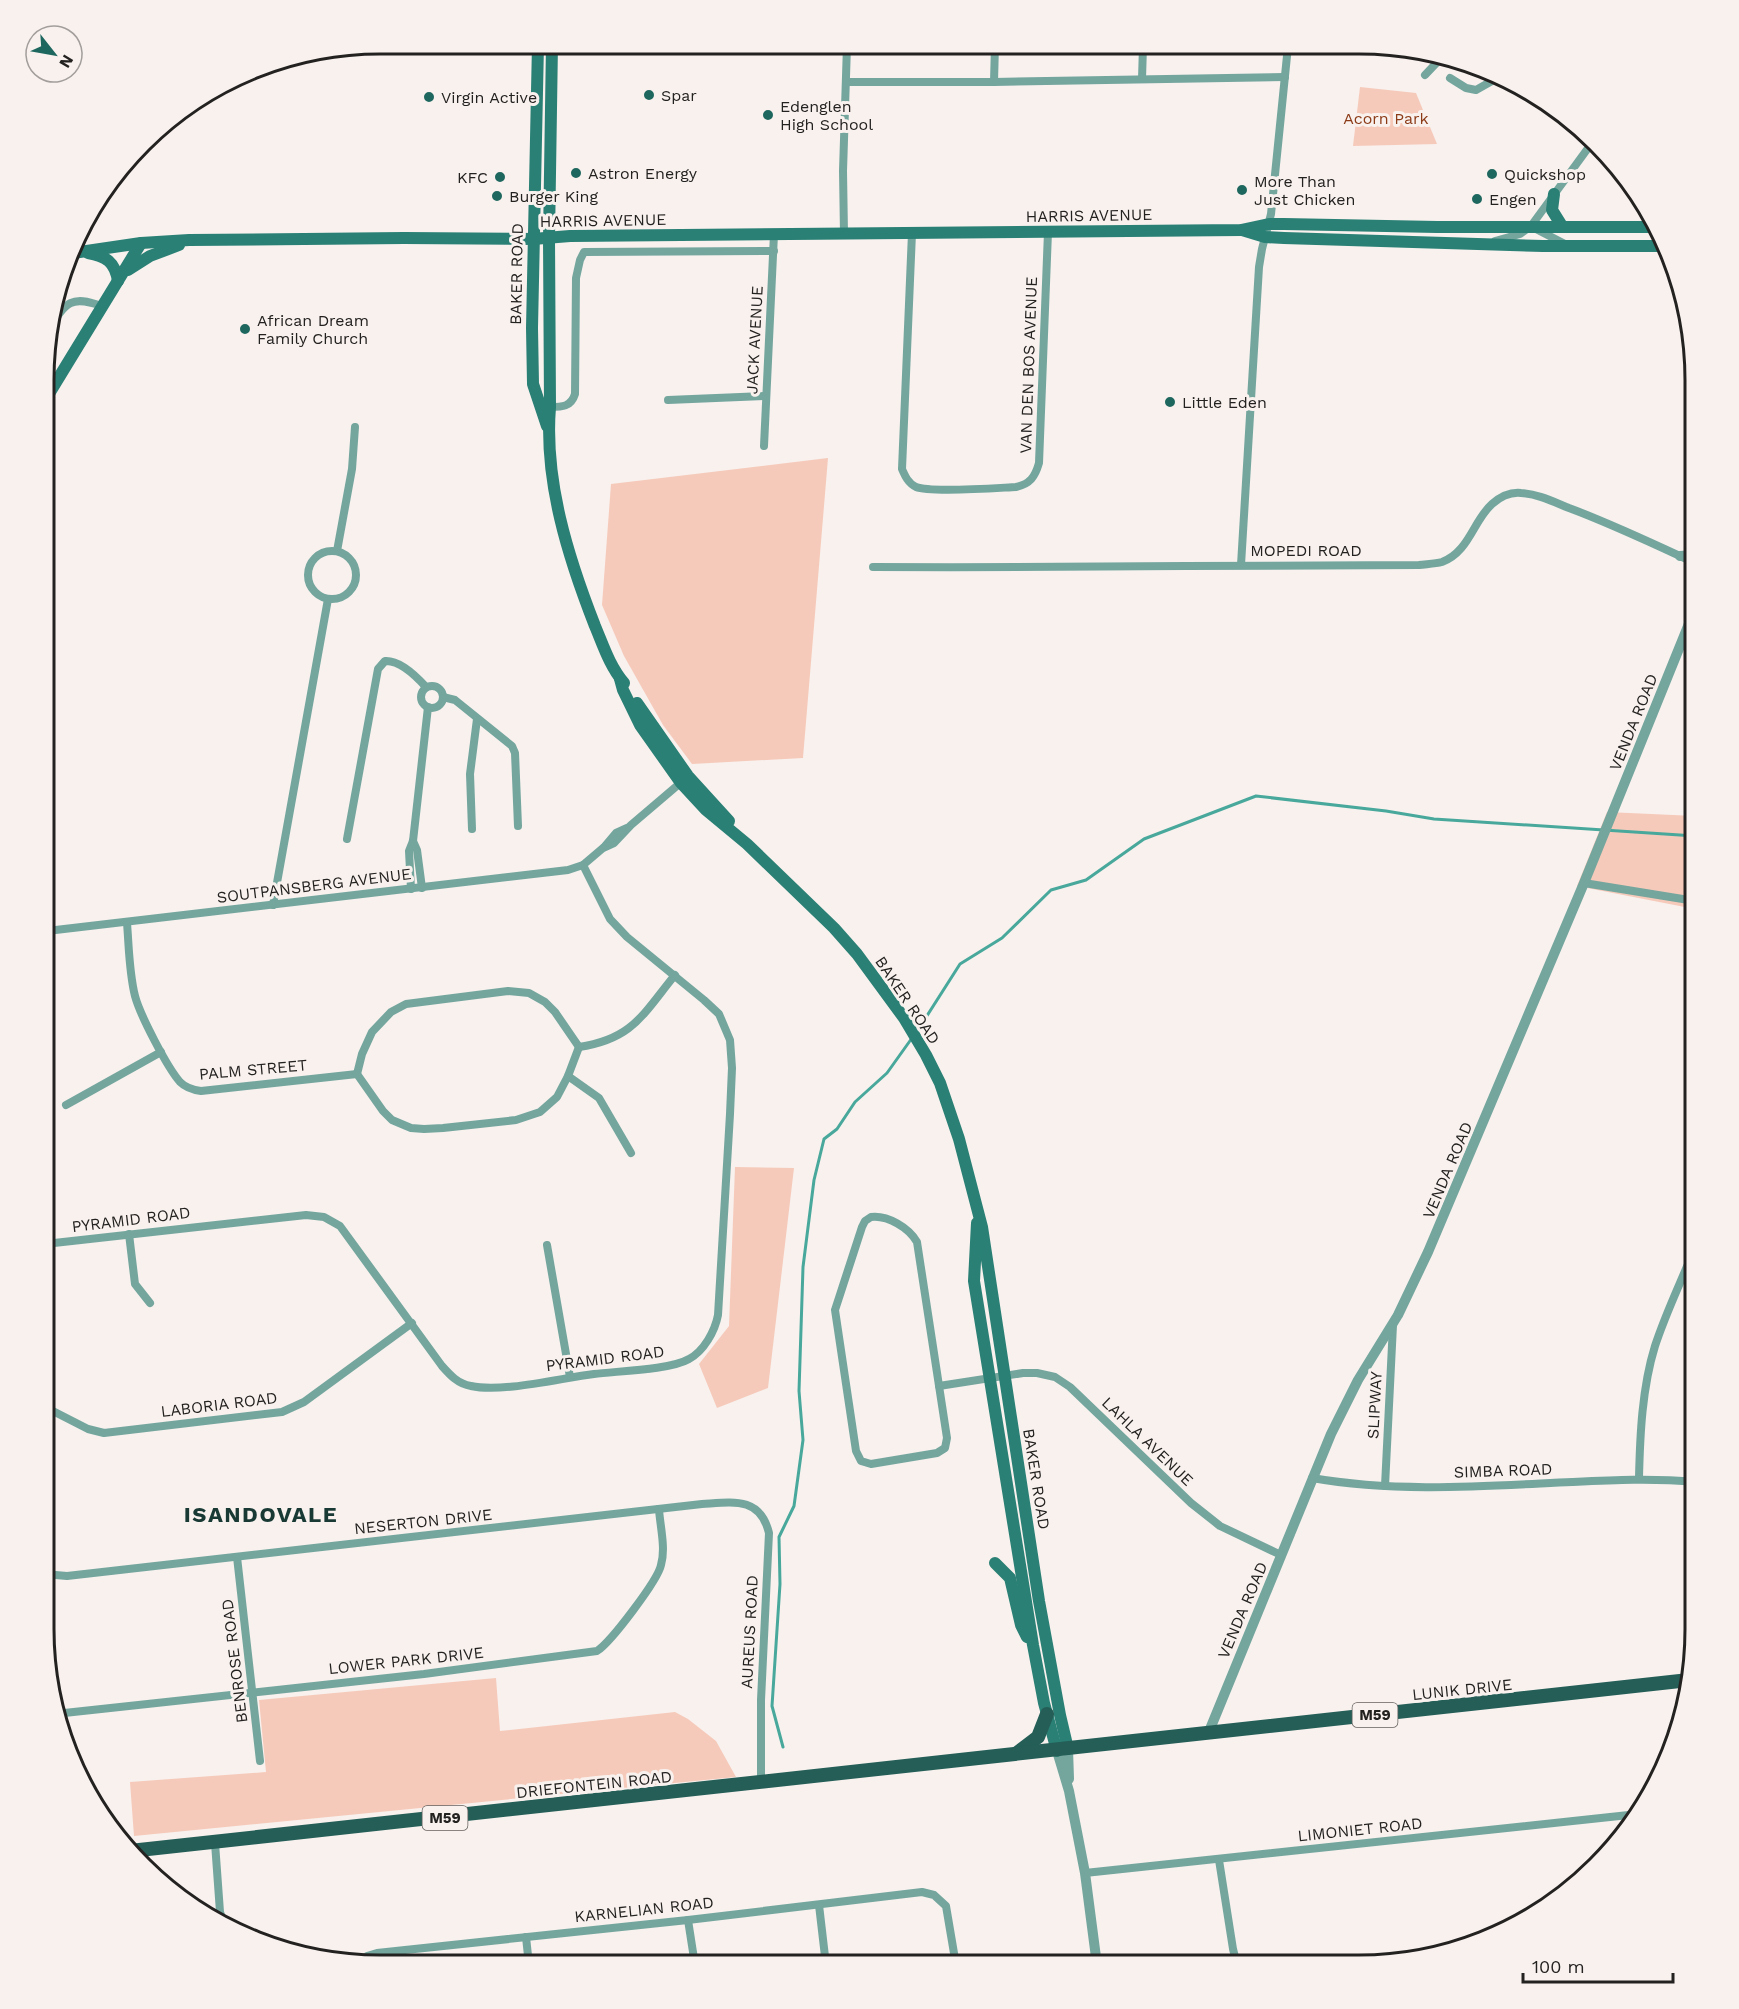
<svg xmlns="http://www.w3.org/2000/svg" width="1739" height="2009" font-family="'Work Sans',sans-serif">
	<rect width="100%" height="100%" fill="#f8f1ee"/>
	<!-- green -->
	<g fill="#f6caba">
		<path d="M1360 87 1416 93 1437 144 1353 146Z"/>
		<path d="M828 458 803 758 692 764 663 725 624 656 602 605 611 484Z"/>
		<path d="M1607 812 1695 816V909L1577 886Z"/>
		<path d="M735 1167 794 1168 768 1388 717 1408 699 1364 729 1326Z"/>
		<path d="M496 1678 500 1731 675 1712 688 1719 716 1741 736 1777 134 1836 130 1782 266 1772 259 1700Z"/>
	</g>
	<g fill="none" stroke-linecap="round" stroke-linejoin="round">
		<!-- stream -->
		<g stroke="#48a89b" stroke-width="3">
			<path d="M916 1033 960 964 1002 938 1051 890 1086 880 1144 839 1256 796 1386 811 1434 819 1695 836"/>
			<path d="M783 1747 772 1706 780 1584 779 1537 794 1506 803 1440 799 1391 803 1267 814 1180 824 1139 837 1129 855 1102 887 1073 912 1038"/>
		</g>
		<!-- minor -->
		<g stroke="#74a69e" stroke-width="8">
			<path d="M1425 75 1443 56"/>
			<path d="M1450 78 1466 88 1476 90 1499 77"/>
			<path d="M1142 79 1143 46"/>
			<path d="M846 82H994L1285 77"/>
			<path d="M994 82 995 45"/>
			<path d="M1534 228 1565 244"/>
			<path d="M912 233 902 469C905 476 908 483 916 487 931 493 996 488 1016 487 1030 484 1035 477 1039 463L1048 232"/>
			<path d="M844 234 843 171 847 45"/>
			<path d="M1495 241 1520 234 1531 226 1594 140"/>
			<path d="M50 328C66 302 71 295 102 306"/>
			<path d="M668 400 765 396"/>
			<path d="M550 407C562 407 571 407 575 394L576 278 580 260 584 252 774 251"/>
			<path d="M764 446 774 234"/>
			<circle cx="332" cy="575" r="24"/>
			<path d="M337 551 352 469 355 427"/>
			<path d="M1241 565 1259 267 1262 249 1271 214 1288 46"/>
			<path d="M873 567C1055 568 1237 565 1419 565 1426 564 1435 564 1442 562 1469 552 1473 521 1492 504 1500 497 1511 492 1521 493 1538 494 1554 502 1569 508 1612 524 1654 544 1695 563"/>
			<circle cx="432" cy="697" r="11"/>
			<path d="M443 697 455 700 512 746 515 753 518 826"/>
			<path d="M472 829 470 774 477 719"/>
			<path d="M347 839 378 669 385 661C400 660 417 677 426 687"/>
			<path d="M413 841 417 850 422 888"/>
			<path d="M605 846 616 833 627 828"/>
			<path d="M1584 883 1695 901"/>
			<path d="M411 889 409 851 413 841 428 707"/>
			<path d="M273 905 328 599"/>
			<path d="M127 923C129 947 129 972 135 996 140 1015 167 1067 180 1082 186 1088 193 1090 201 1091L357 1074"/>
			<path d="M47 931 568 870 583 865 603 848 614 843 631 825 685 779"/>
			<path d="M579 1047C633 1039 643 1014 675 975"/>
			<path d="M357 1074 362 1054 372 1032 391 1012 406 1004 508 991 529 993 545 1002 555 1012 579 1047"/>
			<path d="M357 1074 383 1111 392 1120 411 1128 424 1129 443 1128 516 1120 540 1112 557 1097 568 1076 579 1047"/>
			<path d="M568 1076 599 1098 631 1153"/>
			<path d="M66 1105 161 1052"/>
			<path d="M871 1217C888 1215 909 1228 917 1242L947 1438 945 1448 937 1453 871 1464 861 1461 856 1451 835 1310 862 1227 865 1221Z"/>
			<path d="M129 1234 135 1284 150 1303"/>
			<path d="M45 1244 306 1215 324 1217 340 1226 442 1366C450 1375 458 1384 471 1386 502 1393 561 1378 594 1374 617 1371 670 1370 689 1359 704 1351 715 1331 718 1315L730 1114 732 1068 730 1040 719 1014 704 1000 627 937 610 919 583 865"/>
			<path d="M547 1245 570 1377"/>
			<path d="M939 1386 1023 1373H1037L1055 1377 1070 1387 1191 1503 1220 1526 1281 1555"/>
			<path d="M45 1407 88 1429 104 1433 282 1412 304 1402 412 1323"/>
			<path d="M1312 1478C1398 1493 1485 1486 1572 1482 1613 1480 1653 1478 1695 1482"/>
			<path d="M1639 1478C1640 1435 1642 1388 1655 1346 1666 1312 1682 1280 1695 1247"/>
			<path d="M1385 1486 1393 1325"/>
			<path d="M237 1557 260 1761"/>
			<path d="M44 1574 67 1576 702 1504C732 1502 760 1496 769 1533L761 1700V1783"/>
			<path d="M55 1714 424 1674 597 1651C611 1642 658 1580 661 1565 666 1548 660 1526 659 1509"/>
			<path d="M215 1843 220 1912 224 1924"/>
			<path d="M1219 1860 1233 1949 1237 1965"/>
			<path d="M1085 1873 1638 1814"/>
			<path d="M819 1905 826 1965"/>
			<path d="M688 1920 695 1965"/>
			<path d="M526 1937 529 1965"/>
			<path d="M355 1964 367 1956 377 1953 688 1920 922 1892 934 1895 946 1906 956 1965"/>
		</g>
		<!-- tertiary -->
		<g stroke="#74a69e" stroke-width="10">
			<path d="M1680 556 1695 555"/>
			<path d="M1208 1734 1331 1434 1358 1380 1398 1315 1428 1252 1584 883 1695 609"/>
			<path d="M1068 1749 1069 1779"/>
			<path d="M1057 1751 1069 1791 1085 1873 1097 1965"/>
		</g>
		<!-- secondary -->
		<g stroke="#2a8075" stroke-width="12">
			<path d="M538 44 532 328 533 384 547 426"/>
			<path d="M552 44 549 238 550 407C544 481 568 557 595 626 603 645 610 667 624 683"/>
			<path d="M1554 194 1552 210 1562 226"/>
			<path d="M1242 230 1265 237 1284 238 1543 246H1665"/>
			<path d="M73 253 141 243 189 240 404 238 533 239 570 236 1241 230 1269 224H1284L1437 227H1657"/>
			<path d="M88 253C106 256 115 262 118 281"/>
			<path d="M128 270 150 256 179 245"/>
			<path d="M50 392 141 243"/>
			<path d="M620 679 623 690 640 725 681 783 706 810 747 844 834 928 857 954 904 1018 926 1055 940 1083 959 1139 982 1227 1039 1601 1060 1715 1068 1749"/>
			<path d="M637 703 688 776 729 821"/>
			<path d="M977 1223 974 1281 1033 1645 1044 1703 1057 1751"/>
			<path d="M995 1563 1010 1578 1021 1625 1027 1637"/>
		</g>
		<!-- primary -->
		<g stroke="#245e57" stroke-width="14">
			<path d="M1017 1753 1038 1737 1047 1714"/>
			<path d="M130 1851 1689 1680"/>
		</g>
	</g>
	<!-- markers -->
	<g fill="#1e675e" stroke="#f8f1ee" stroke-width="2">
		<circle cx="649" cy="95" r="6"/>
		<circle cx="429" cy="97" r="6"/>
		<circle cx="768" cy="115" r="6"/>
		<circle cx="576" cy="173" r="6"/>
		<circle cx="1492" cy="174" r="6"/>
		<circle cx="500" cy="177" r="6"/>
		<circle cx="1242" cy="190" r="6"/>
		<circle cx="497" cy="196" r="6"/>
		<circle cx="1477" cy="199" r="6"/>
		<circle cx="245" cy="329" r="6"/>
		<circle cx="1170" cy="402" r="6"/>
	</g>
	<g text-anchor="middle" stroke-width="6" stroke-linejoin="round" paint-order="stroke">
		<!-- shield labels -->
		<g fill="#f8f1ee" stroke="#64605e" stroke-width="1.5">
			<rect x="1352.5" y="1703" width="45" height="24" rx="4.5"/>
			<rect x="422.5" y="1806" width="45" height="24" rx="4.5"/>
		</g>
		<g font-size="15" font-weight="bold" fill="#242221">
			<text x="1375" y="1720">M59</text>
			<text x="445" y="1823">M59</text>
		</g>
		<!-- poi labels -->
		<g font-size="16" fill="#242221" stroke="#f8f1ee" text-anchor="start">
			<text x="661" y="101">Spar</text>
			<text x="441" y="103">Virgin Active</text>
			<text x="780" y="112">Edenglen<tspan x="780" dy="18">High School</tspan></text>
			<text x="588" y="179">Astron Energy</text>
			<text x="1504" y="180">Quickshop</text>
			<text x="488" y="183" text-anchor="end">KFC</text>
			<text x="1254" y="187">More Than<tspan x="1254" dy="18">Just Chicken</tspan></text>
			<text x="509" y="202">Burger King</text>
			<text x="1489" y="205">Engen</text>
			<text x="257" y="326">African Dream<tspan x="257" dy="18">Family Church</tspan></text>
			<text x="1182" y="408">Little Eden</text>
		</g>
		<!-- park labels -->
		<g font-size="16" fill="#8c3b17" stroke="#f8f1ee">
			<text x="1386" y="124">Acorn Park</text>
		</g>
		<!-- street labels -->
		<g font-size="16" fill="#242221" stroke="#f8f1ee">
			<text transform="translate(1089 215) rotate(-1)" y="6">HARRIS AVENUE</text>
			<text transform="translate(603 220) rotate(-1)" y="6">HARRIS AVENUE</text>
			<text transform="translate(516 274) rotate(-89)" y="6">BAKER ROAD</text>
			<text transform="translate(754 340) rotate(-87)" y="6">JACK AVENUE</text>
			<text transform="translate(1028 365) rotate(-88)" y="6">VAN DEN BOS AVENUE</text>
			<text x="1306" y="556">MOPEDI ROAD</text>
			<text transform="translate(1633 722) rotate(-68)" y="6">VENDA ROAD</text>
			<text transform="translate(314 885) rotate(-7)" y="6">SOUTPANSBERG AVENUE</text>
			<text transform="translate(908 1000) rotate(56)" y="6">BAKER ROAD</text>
			<text transform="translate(253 1069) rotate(-5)" y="6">PALM STREET</text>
			<text transform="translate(1447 1170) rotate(-67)" y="6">VENDA ROAD</text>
			<text transform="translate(131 1219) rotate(-7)" y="6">PYRAMID ROAD</text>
			<text transform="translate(605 1358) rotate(-7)" y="6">PYRAMID ROAD</text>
			<text transform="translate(219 1404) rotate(-7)" y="6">LABORIA ROAD</text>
			<text transform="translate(1374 1405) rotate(-87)" y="6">SLIPWAY</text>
			<text transform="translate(1148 1441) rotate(44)" y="6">LAHLA AVENUE</text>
			<text transform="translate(1503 1470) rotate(-2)" y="6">SIMBA ROAD</text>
			<text transform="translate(1037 1479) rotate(81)" y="6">BAKER ROAD</text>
			<text transform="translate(423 1521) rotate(-6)" y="6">NESERTON DRIVE</text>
			<text transform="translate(1242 1610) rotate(-67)" y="6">VENDA ROAD</text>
			<text transform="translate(749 1632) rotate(-87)" y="6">AUREUS ROAD</text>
			<text transform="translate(406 1660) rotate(-6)" y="6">LOWER PARK DRIVE</text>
			<text transform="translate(234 1661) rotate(-97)" y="6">BENROSE ROAD</text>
			<text transform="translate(1462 1689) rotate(-6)" y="6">LUNIK DRIVE</text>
			<text transform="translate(594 1784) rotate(-6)" y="6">DRIEFONTEIN ROAD</text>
			<text transform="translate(1360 1829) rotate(-6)" y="6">LIMONIET ROAD</text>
			<text transform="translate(644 1909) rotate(-6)" y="6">KARNELIAN ROAD</text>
		</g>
		<!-- district labels -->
		<g font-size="22" font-weight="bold" letter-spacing="1.5" fill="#183934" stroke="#f8f1ee">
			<text x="261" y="1522">ISANDOVALE</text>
		</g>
	</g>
	<!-- crop -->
	<path d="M0 0H1739V2009H0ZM380 54H1359A326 326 0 0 1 1685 380V1629A326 326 0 0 1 1359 1955H380A326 326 0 0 1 54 1629V380A326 326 0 0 1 380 54Z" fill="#f8f1ee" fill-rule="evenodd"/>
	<path fill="none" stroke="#242221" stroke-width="3" d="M380 54H1359A326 326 0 0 1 1685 380V1629A326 326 0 0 1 1359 1955H380A326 326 0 0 1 54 1629V380A326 326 0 0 1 380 54Z"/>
	<!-- north arrow -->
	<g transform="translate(54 54) rotate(121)"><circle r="28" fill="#f8f1ee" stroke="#a39e9c" stroke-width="1.5"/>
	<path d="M0-4.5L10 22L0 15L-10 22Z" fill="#1e675e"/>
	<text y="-9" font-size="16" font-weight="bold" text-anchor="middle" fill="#242221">N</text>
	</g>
	<!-- scale -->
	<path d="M1523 1973v9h150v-9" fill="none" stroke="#242221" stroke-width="3"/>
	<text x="1532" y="1973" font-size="18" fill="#242221" stroke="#f8f1ee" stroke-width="4.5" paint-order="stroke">100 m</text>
</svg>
